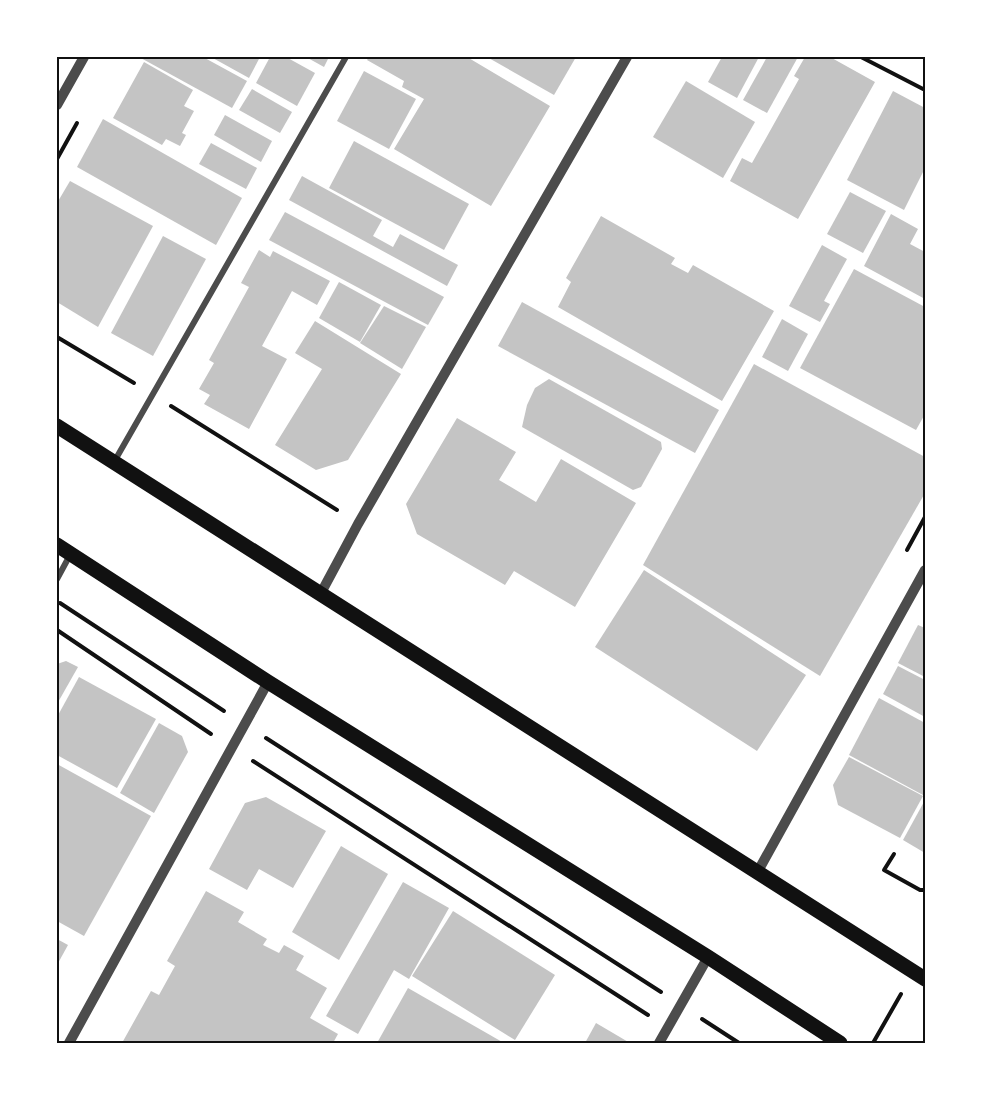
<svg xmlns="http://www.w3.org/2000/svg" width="982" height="1100" font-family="'Noto Sans',sans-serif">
	<rect width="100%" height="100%" fill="#fff"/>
	<!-- building -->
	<g fill="#c4c4c4">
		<path d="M139 57H203L247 81 232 108Z"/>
		<path d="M211 57H260L249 78Z"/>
		<path d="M270 57H286L315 73 297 106 256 83Z"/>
		<path d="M306 57H329L324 67Z"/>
		<path d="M369 57H467L550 106 491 206 394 149 424 99 402 87 404 81 367 60Z"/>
		<path d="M487 57H576L554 95Z"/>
		<path d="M722 57H759L737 98 708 82Z"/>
		<path d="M767 57H798L767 113 743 100Z"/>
		<path d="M805 57H830L875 82 798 219 730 181 742 158 752 163 799 79 794 76Z"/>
		<path d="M144 62 193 90 184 106 194 111 182 133 186 135 180 146 166 139 162 145 113 118Z"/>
		<path d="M364 71 416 99 389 149 337 121Z"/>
		<path d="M686 81 755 122 723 178 653 137Z"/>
		<path d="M252 89 292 112 280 133 239 110Z"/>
		<path d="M893 91 925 108V168L904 210 847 180Z"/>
		<path d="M225 115 272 141 261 162 214 135Z"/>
		<path d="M103 119 242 198 216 245 77 167Z"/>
		<path d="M354 141 469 204 444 250 329 188Z"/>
		<path d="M211 143 257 168 246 189 199 164Z"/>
		<path d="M302 176 382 220 373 236 393 247 400 234 458 265 447 286 289 200Z"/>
		<path d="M70 181 153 226 98 327 57 302V203Z"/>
		<path d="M850 192 886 211 863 253 827 234Z"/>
		<path d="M285 212 444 297 428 325 269 240Z"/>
		<path d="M891 214 918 229 910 244 925 252V299L864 266Z"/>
		<path d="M601 216 675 258 671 264 688 273 693 265 774 311 722 401 558 307 571 282 566 278Z"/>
		<path d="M163 236 206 259 153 356 111 333Z"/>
		<path d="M822 245 847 259 824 301 830 304 820 322 789 306Z"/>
		<path d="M259 250 270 257 273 251 330 281 317 305 292 291 262 346 287 359 249 429 204 404 210 395 199 389 214 363 209 360 249 287 241 283Z"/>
		<path d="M854 269 925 307V414L916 430 800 368Z"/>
		<path d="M339 282 381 305 360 342 319 318Z"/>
		<path d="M522 302 719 410 695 453 498 346Z"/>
		<path d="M384 306 426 327 402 369 360 343Z"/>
		<path d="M782 319 808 334 788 371 762 357Z"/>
		<path d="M315 321 401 374 348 460 316 470 275 445 322 369 295 353Z"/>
		<path d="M754 364 925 457V493L820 676 643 565Z"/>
		<path d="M549 379 661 442 662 449 641 487 633 490 522 427 527 405 535 388Z"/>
		<path d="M457 418 516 452 499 480 536 502 561 459 636 503 575 607 514 571 505 585 417 534 406 504Z"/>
		<path d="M644 570 806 675 757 751 595 647Z"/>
		<path d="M918 625 925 628V677L898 663Z"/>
		<path d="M66 661 78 667 57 704V664Z"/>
		<path d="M898 666 925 680V717L883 694Z"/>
		<path d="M79 677 156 719 117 788 57 755V717Z"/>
		<path d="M879 698 925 723V791L923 795 849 755Z"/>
		<path d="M159 723 182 736 188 752 154 813 120 793Z"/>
		<path d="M849 757 923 796 900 838 838 805 833 785Z"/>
		<path d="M57 764 151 816 84 936 57 921Z"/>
		<path d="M266 797 326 831 293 888 259 869 247 890 209 869 245 803Z"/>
		<path d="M925 800V853L903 840Z"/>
		<path d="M341 846 388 874 339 960 292 932Z"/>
		<path d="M403 882 449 908 409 979 394 970 358 1034 326 1016Z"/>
		<path d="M206 891 244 912 238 922 267 939 263 945 279 953 284 945 304 956 296 970 327 988 310 1018 338 1034 333 1043H122L151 991 159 995 175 966 167 961Z"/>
		<path d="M453 911 555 975 515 1040 412 976Z"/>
		<path d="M57 939 68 945 57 965Z"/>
		<path d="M408 988 504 1043H377Z"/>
		<path d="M596 1023 630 1043H585Z"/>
	</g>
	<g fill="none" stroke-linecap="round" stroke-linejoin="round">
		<!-- path -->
		<g stroke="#111" stroke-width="4">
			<path d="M861 57 925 90"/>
			<path d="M57 159 77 123"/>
			<path d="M57 337 134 383"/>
			<path d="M171 406 337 510"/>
			<path d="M907 550 925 517"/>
			<path d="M60 603 224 711"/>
			<path d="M57 630 211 734"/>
			<path d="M266 738 661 992"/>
			<path d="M253 761 648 1015"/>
			<path d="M894 854 884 870 920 890H925"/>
			<path d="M702 1019 739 1043"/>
			<path d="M873 1043 901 994"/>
		</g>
		<!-- minor -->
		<g stroke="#4c4c4c" stroke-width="6">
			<path d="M114 462 346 57"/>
			<path d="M57 579 70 555"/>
		</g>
		<!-- tertiary -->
		<g stroke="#4c4c4c" stroke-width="10">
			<path d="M57 105 84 57"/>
			<path d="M321 593 358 524 627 57"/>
			<path d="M757 873 925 570"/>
			<path d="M69 1043 268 682"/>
			<path d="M659 1043 708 957"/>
		</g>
		<!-- primary -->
		<g stroke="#111" stroke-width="15">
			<path d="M57 426 925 979"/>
			<path d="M57 545 268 682 708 957 840 1043"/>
		</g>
	</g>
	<!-- border -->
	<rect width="982" height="1100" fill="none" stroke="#ffffff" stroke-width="117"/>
	<rect x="58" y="58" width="866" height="984" fill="none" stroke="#111" stroke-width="2"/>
</svg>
